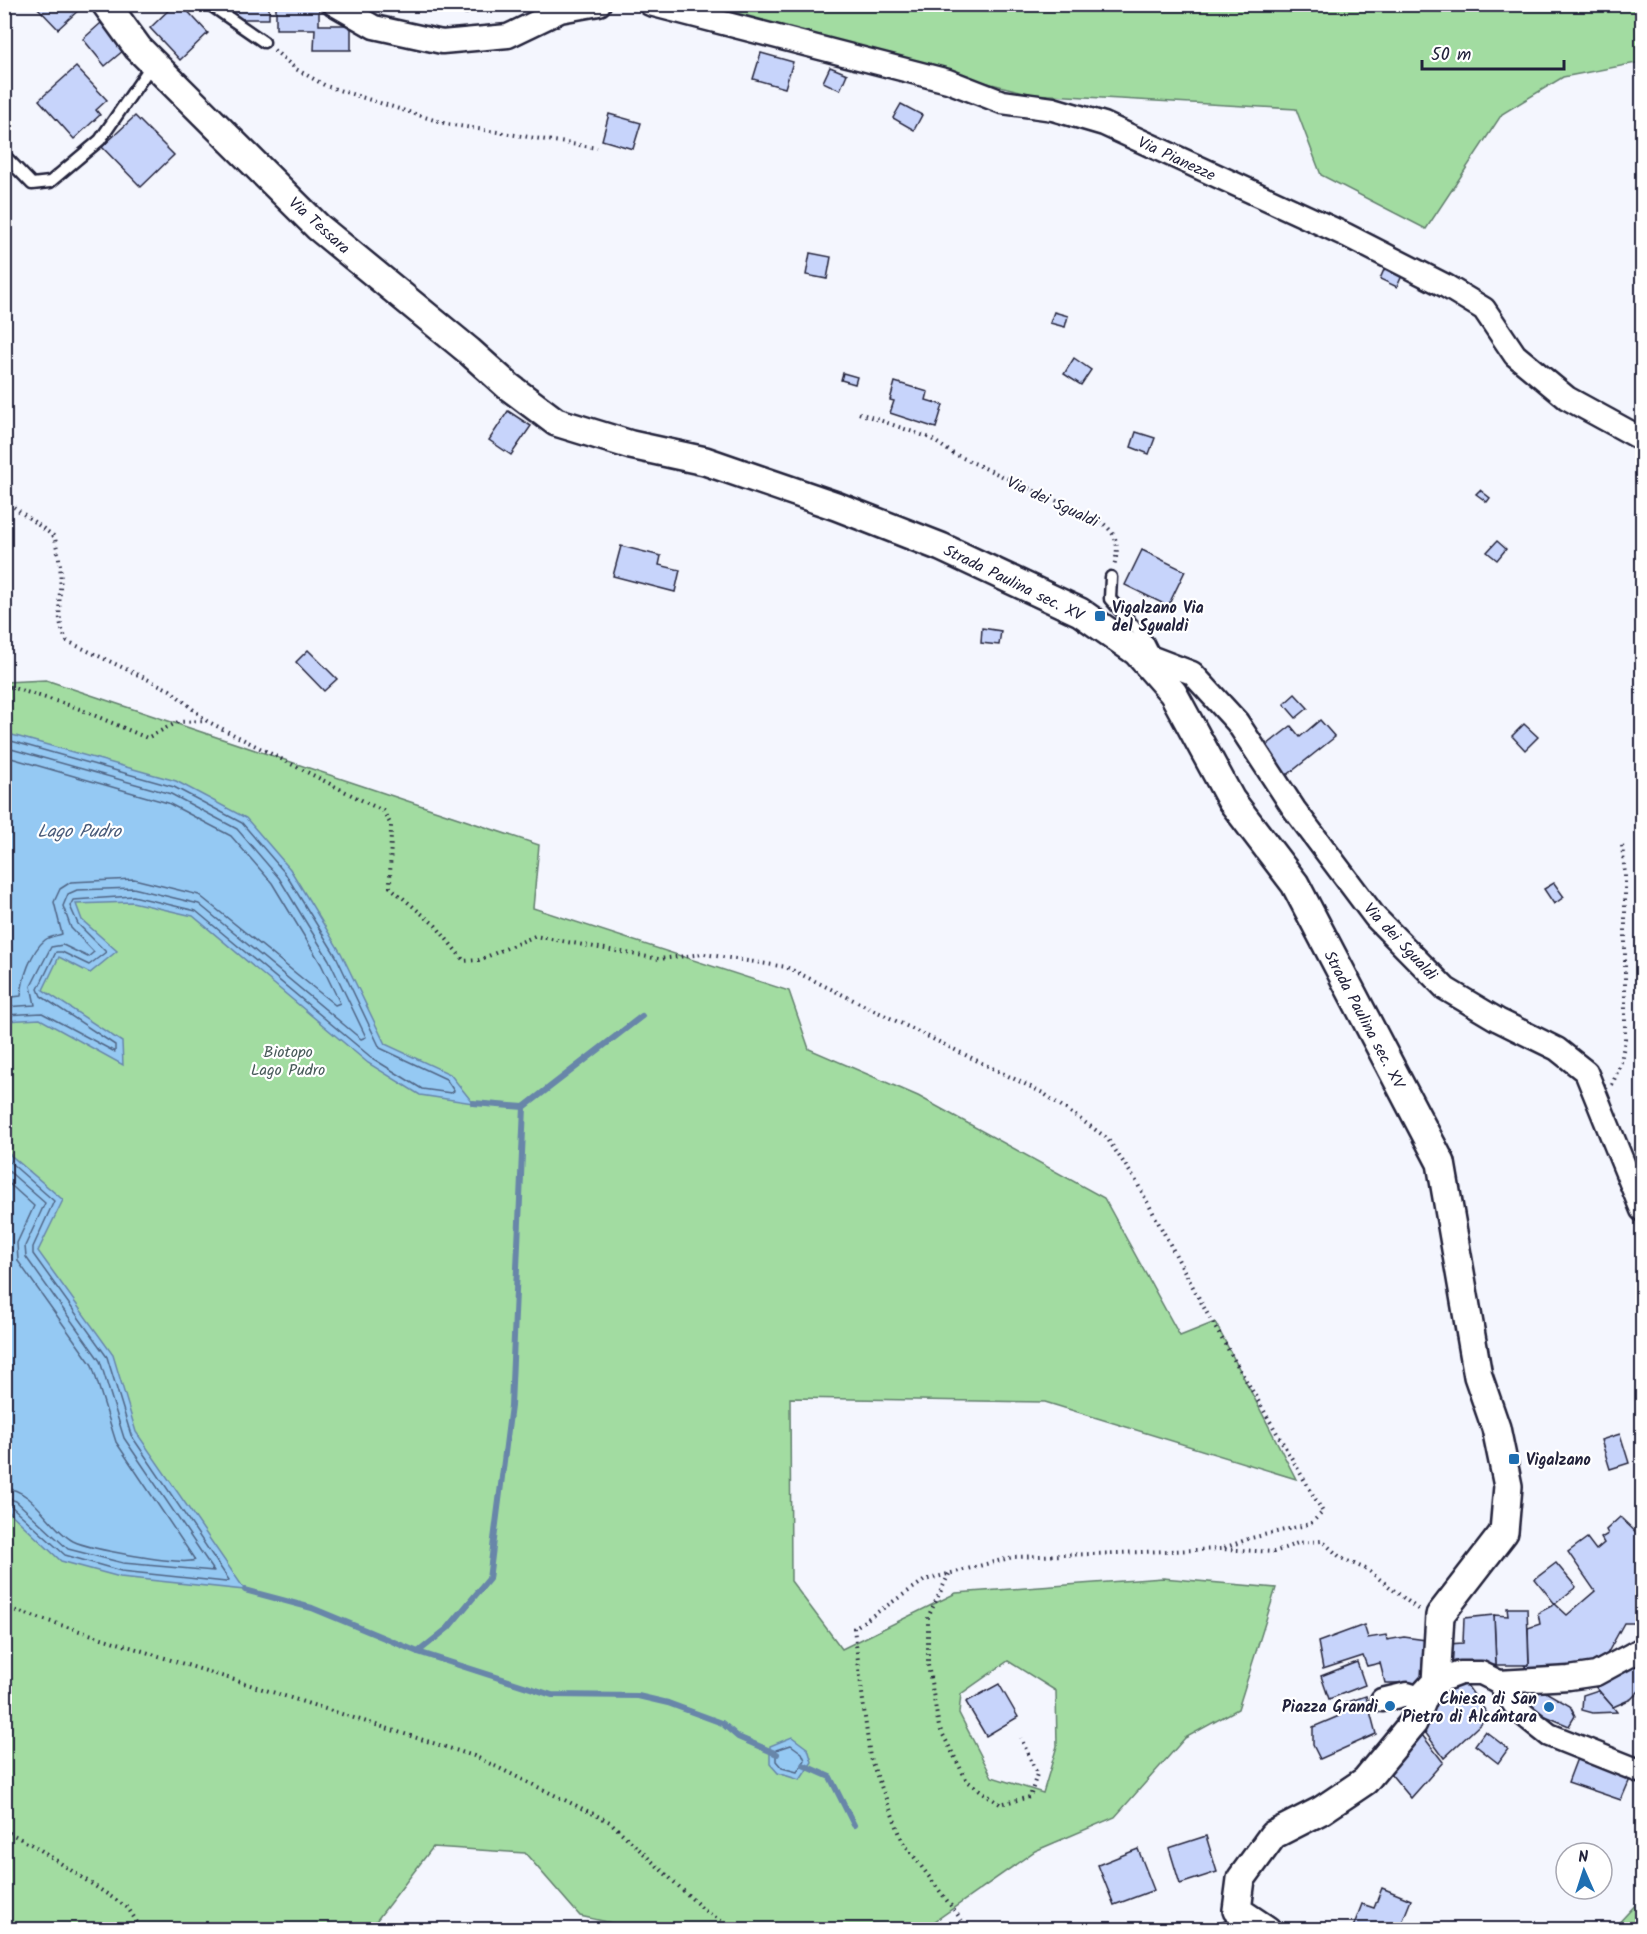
<svg xmlns="http://www.w3.org/2000/svg" width="1647" height="1934" font-family="Kalam,sans-serif">
	<rect width="100%" height="100%" fill="#f4f6fe"/>
	<filter id="ink" filterUnits="userSpaceOnUse"><feTurbulence type="fractalNoise" baseFrequency=".0167" numOctaves="2"/><feDisplacementMap in="SourceGraphic" scale="12" xChannelSelector="R" yChannelSelector="G"/><feConvolveMatrix kernelMatrix="1 2 1 2 8 2 1 2 1" color-interpolation-filters="sRGB"/></filter>
	<g filter="url(#ink)">
		<!-- green -->
		<g fill="#a2dca1" stroke="#627f6e" stroke-width="1.5" fill-rule="evenodd">
			<path d="M672 5H1642V62L1563 77 1502 114 1426 229 1321 175 1296 109 1032 94Z"/>
			<path d="M46 680 539 845 533 908 789 991 809 1049 918 1096 1104 1198 1180 1336 1215 1322 1296 1479 1045 1402 790 1398 791 1581 842 1649 956 1593 1163 1578 1276 1588 1238 1709 1185 1738 1115 1817 1035 1851 925 1928 639 1929 580 1916 525 1853 433 1847 370 1929 5 1930V682ZM1008 1661 1056 1691 1057 1746 1043 1793 992 1777 959 1713 961 1694Z"/>
			<path d="M1642 1898V1929H1613Z"/>
		</g>
		<!-- water -->
		<g fill="#95c9f3" stroke="#6786a9" stroke-width="1.5">
			<path d="M5 733 176 781 246 818 290 869 341 953 385 1044 450 1074 473 1103 420 1095 368 1063 193 916 132 902 76 904 82 920 117 951 90 973 59 957 43 990 122 1042 123 1065 40 1019 5 1021Z"/>
			<path d="M4 1139 7 1152 63 1200 38 1251 113 1355 136 1432 245 1590 120 1577 61 1561 5 1508 4 1347 7 1329 4 1286Z"/>
			<path d="M792 1737 808 1749 812 1762 800 1780 778 1773 770 1764V1746Z"/>
		</g>
		<g fill="none" stroke-linecap="round" stroke-linejoin="round">
			<!-- shore -->
			<g stroke="#506585" stroke-width="1.5">
				<path d="M4 739 174 787 242 823 285 873 336 956 380 1048 446 1079 454 1091 451 1093 422 1089 372 1058 196 911 133 896 73 900 70 906 78 924 106 952 89 965 62 952H56L38 989 41 996 115 1045V1052L42 1013 4 1015"/>
				<path d="M4 747 171 794 237 829 279 878 329 960 366 1037 361 1039 199 904 133 888 77 890 68 894 63 906 71 928 94 952 88 957 63 945 51 947 31 986 35 1005 4 1007"/>
				<path d="M4 756 168 803 231 836 272 883 321 964 340 1003 335 1005 199 895 134 879 71 882 60 889 54 902 62 934C57 936 50 936 45 940 31 951 22 980 21 996L4 998"/>
				<path d="M4 1157 54 1201 33 1247V1254L107 1357 131 1435 229 1580 226 1582 121 1571 65 1555 11 1506 4 1505"/>
				<path d="M4 1167 45 1203 25 1246 26 1257 100 1361 124 1438 214 1571 123 1563 68 1549 16 1501 4 1497"/>
				<path d="M4 1179 34 1206 17 1243 18 1261 92 1365 116 1442 195 1560C181 1566 89 1549 73 1541 49 1528 34 1489 4 1488"/>
				<path d="M791 1745 802 1753 805 1760 797 1772 782 1768 776 1761V1750Z"/>
			</g>
			<!-- stream -->
			<g stroke="#6786a9" stroke-width="6">
				<path d="M473 1103 524 1107 642 1016"/>
				<path d="M245 1590 312 1608 418 1652 552 1695 638 1696 668 1703 722 1723 738 1737 777 1754"/>
				<path d="M418 1652 448 1628 489 1579 511 1406 524 1107"/>
				<path d="M803 1765 830 1777 854 1825"/>
			</g>
		</g>
		<!-- building -->
		<g fill="#c7d4fb" stroke="#22223b" stroke-width="1.5">
			<path d="M80 4 82 7 58 29 35 5Z"/>
			<path d="M175 4H181L208 33 180 60 150 28Z"/>
			<rect x="230" y="4" width="39" height="15"/>
			<path d="M276 4H319V25H351V50H314L315 29H276Z"/>
			<path d="M422 4H468L467 14 422 8Z"/>
			<path d="M101 23 124 50 105 66 83 39Z"/>
			<path d="M761 53 793 62 785 88 753 79Z"/>
			<path d="M76 67 107 100 96 110 100 115 74 139 39 100Z"/>
			<path d="M830 67 847 74 840 90 823 82Z"/>
			<path d="M901 104 922 115 914 130 893 118Z"/>
			<path d="M609 114 641 123 633 149 602 140Z"/>
			<path d="M135 116 174 155 141 187 102 147Z"/>
			<path d="M810 253 831 257 827 279 806 275Z"/>
			<path d="M1386 265 1403 273 1397 287 1380 279Z"/>
			<path d="M1054 312 1068 316 1065 327 1050 323Z"/>
			<path d="M1074 358 1091 370 1081 385 1064 374Z"/>
			<path d="M843 373 857 377 855 384 841 380Z"/>
			<path d="M895 382 928 392 926 400 943 405 936 428 890 413 894 401 890 400Z"/>
			<path d="M508 411 531 426 511 455 489 440Z"/>
			<path d="M1136 432 1155 438 1149 454 1131 447Z"/>
			<path d="M1480 490 1490 498 1487 502 1476 494Z"/>
			<path d="M1497 541 1506 549 1497 560 1487 552Z"/>
			<path d="M621 546 661 556 659 565 680 570 675 592 613 576Z"/>
			<path d="M1142 550 1185 571 1168 606 1125 585Z"/>
			<path d="M982 628 1001 631 999 645 981 643Z"/>
			<path d="M308 650 337 679 324 691 296 662Z"/>
			<path d="M1295 694 1308 708 1296 718 1284 704Z"/>
			<path d="M1320 720 1335 737 1286 776 1263 748 1291 726 1300 737Z"/>
			<path d="M1524 724 1538 737 1525 750 1512 736Z"/>
			<path d="M1554 883 1564 897 1554 904 1544 889Z"/>
			<path d="M1639 972H1642V988H1638Z"/>
			<path d="M1620 1434 1629 1463 1610 1469 1601 1440Z"/>
			<path d="M1620 1517 1642 1538V1572L1640 1575 1642 1581V1623H1624L1606 1656 1605 1664 1528 1670 1524 1665H1529L1528 1628 1540 1624 1538 1613 1555 1604 1567 1615 1595 1591 1568 1552 1587 1538 1596 1550 1604 1543 1601 1538 1608 1534 1606 1530Z"/>
			<path d="M1556 1563 1576 1587 1555 1604 1535 1579Z"/>
			<path d="M1507 1608H1527L1529 1665H1496L1494 1615 1508 1616Z"/>
			<path d="M1494 1615 1496 1665 1451 1670 1448 1644 1463 1643 1464 1618Z"/>
			<path d="M1364 1625 1368 1638 1386 1635 1387 1640 1404 1637 1433 1641 1427 1683H1385L1380 1663 1367 1666 1363 1656 1323 1669 1318 1642Z"/>
			<path d="M1629 1657 1642 1671V1688L1631 1699 1613 1707 1593 1684Z"/>
			<path d="M1357 1662 1365 1685 1329 1699 1321 1676Z"/>
			<path d="M1461 1677 1489 1716 1444 1758 1425 1732 1423 1707Z"/>
			<path d="M999 1684 1018 1717 986 1736 966 1702Z"/>
			<path d="M1537 1687 1570 1706 1575 1716 1569 1726 1527 1708Z"/>
			<path d="M1598 1690 1613 1707 1617 1712 1593 1713 1582 1710 1583 1695Z"/>
			<path d="M1366 1696 1376 1734 1320 1759 1313 1745V1727L1339 1716 1336 1706Z"/>
			<path d="M1419 1731 1443 1762 1411 1798 1390 1773 1395 1768 1391 1763Z"/>
			<path d="M1485 1731 1508 1749 1498 1763 1475 1745Z"/>
			<path d="M1579 1753 1633 1772 1621 1800 1568 1782Z"/>
			<path d="M1206 1836 1217 1872 1180 1884 1169 1848Z"/>
			<path d="M1138 1849 1154 1890 1114 1905 1098 1865Z"/>
			<path d="M1382 1888 1411 1900 1401 1925 1395 1922 1392 1930H1352L1362 1904 1374 1908Z"/>
			<path d="M1225 1921 1228 1930H1200Z"/>
		</g>
		<g fill="none" stroke-linecap="round" stroke-linejoin="round">
			<defs>
				<g id="service">
					<path d="M209 4 264 42"/>
					<path d="M4 155 32 184 50 182 100 140 153 63"/>
					<path d="M1111 577 1110 599 1148 642 1155 656"/>
				</g>
				<g id="minor">
					<path d="M334 4 374 27 442 42 508 36 560 11 599 4"/>
					<path d="M650 4 948 81 1002 102 1053 109 1104 124 1346 235 1446 286 1484 309 1515 355 1567 398 1642 439"/>
					<path d="M1137 652 1192 673 1237 722 1294 809 1375 917 1446 989 1498 1020 1557 1049 1586 1072 1642 1210"/>
					<path d="M1436 1682 1460 1673H1481L1499 1682 1569 1678 1596 1674 1642 1649"/>
					<path d="M1499 1682 1519 1711 1549 1735 1642 1772"/>
					<path d="M1382 1700 1407 1694 1423 1699"/>
				</g>
				<path id="tertiary" d="M106 4 138 48 318 227 469 351 508 386 556 422 631 445 705 461 836 506 941 547 1080 612 1137 652 1173 693 1231 800 1295 884 1441 1163 1478 1376 1496 1428 1508 1486 1504 1532 1440 1615 1436 1682 1425 1694 1413 1723 1365 1781 1322 1810 1273 1835 1241 1879 1237 1910 1267 1930"/>
			</defs>
			<!-- service casing -->
			<use href="#service" stroke="#22223b" stroke-width="15"/>
			<!-- minor casing -->
			<use href="#minor" stroke="#22223b" stroke-width="27"/>
			<!-- tertiary casing -->
			<use href="#tertiary" stroke="#22223b" stroke-width="32"/>
			<!-- path -->
			<g stroke="#22223b" stroke-width="4" stroke-dasharray="1.5 4.5" stroke-linecap="butt">
				<path d="M274 50 296 69 326 86 447 124 597 148"/>
				<path d="M859 413 930 438 952 453 1100 521C1117 534 1120 544 1114 566"/>
				<path d="M4 500 55 537C56 546 59 556 60 565 63 590 53 617 67 641L170 690 207 721 383 811 391 825 390 887 436 926 464 961 479 960 535 936 659 959 704 954 786 967 1043 1093 1107 1138 1136 1181 1208 1315 1323 1512 1310 1524 1251 1538 1221 1549"/>
				<path d="M4 685 75 707 147 738 178 722 206 721"/>
				<path d="M1612 1085 1621 1062 1625 1039V875L1622 845"/>
				<path d="M949 1574 928 1617V1665L939 1727 967 1781 1000 1804 1030 1797 1037 1774 1021 1738"/>
				<path d="M4 1607 474 1756 610 1822 704 1910 735 1930"/>
				<path d="M4 1830 36 1847 128 1908 142 1930"/>
				<path d="M969 1930 903 1842 870 1758 854 1628 925 1580 1013 1557 1221 1549 1274 1552 1298 1543 1322 1541 1341 1558 1368 1570 1419 1610"/>
			</g>
			<!-- service -->
			<use href="#service" stroke="#fff" stroke-width="10"/>
			<!-- minor -->
			<use href="#minor" stroke="#fff" stroke-width="22"/>
			<!-- tertiary -->
			<use href="#tertiary" stroke="#fff" stroke-width="27"/>
		</g>
	</g>
	<!-- markers -->
	<g fill="#1f6fb2" stroke="#fff" stroke-width="2">
		<rect x="1094" y="610" width="12" height="12" rx="3"/>
		<rect x="1508" y="1453" width="12" height="12" rx="3"/>
		<circle cx="1390" cy="1706" r="6"/>
		<circle cx="1549" cy="1707" r="6"/>
	</g>
	<g text-anchor="middle" stroke-width="4.5" stroke-linejoin="round" paint-order="stroke">
		<!-- street labels -->
		<g font-size="16" fill="#22223b" stroke="#fff">
			<text transform="translate(1177 158) rotate(25)" y="6">Via Pianezze</text>
			<text transform="translate(320 225) rotate(42)" y="6">Via Tessara</text>
			<text transform="translate(1053 501) rotate(25)" y="6">Via dei Sgualdi</text>
			<text transform="translate(1014 582) rotate(26)" y="6">Strada Paulina sec. XV</text>
			<text transform="translate(1401 941) rotate(47)" y="6">Via dei Sgualdi</text>
			<text transform="translate(1365 1019) rotate(62)" y="6">Strada Paulina sec. XV</text>
		</g>
		<!-- poi labels -->
		<g font-size="16" font-weight="bold" fill="#22223b" stroke="#fff" text-anchor="start">
			<text x="1112" y="613">Vigalzano Via<tspan x="1112" dy="18">del Sgualdi</tspan></text>
			<text x="1526" y="1465">Vigalzano</text>
			<text x="1537" y="1704" text-anchor="end">Chiesa di San<tspan x="1537" dy="18">Pietro di Alcántara</tspan></text>
			<text x="1378" y="1712" text-anchor="end">Piazza Grandi</text>
		</g>
		<!-- park labels -->
		<g font-size="16" fill="#485a5a" stroke="#fff">
			<text x="288" y="1057">Biotopo<tspan x="288" dy="18">Lago Pudro</tspan></text>
		</g>
		<!-- water labels -->
		<g font-size="18" font-style="italic" fill="#4a5c7b" stroke="#fff">
			<text x="79" y="837">Lago Pudro</text>
		</g>
	</g>
	<!-- margin -->
	<rect width="1647" height="1934" fill="none" stroke="#fff" stroke-width="24"/>
	<rect x="12" y="12" width="1623" height="1910" fill="none" stroke="#22223b" stroke-width="2" filter="url(#ink)"/>
	<!-- north arrow -->
	<g transform="translate(1584 1871) rotate(357)"><circle r="28" fill="#ffffff" stroke="#a7a7b1" stroke-width="1.5"/>
	<path d="M0-4.5L10 22L0 15L-10 22Z" fill="#1f6fb2"/>
	<text y="-9" font-size="16" font-weight="bold" text-anchor="middle" fill="#22223b">N</text>
	</g>
	<!-- scale -->
	<path d="M1422 60v9h142v-9" fill="none" stroke="#22223b" stroke-width="3"/>
	<text x="1431" y="60" font-size="18" fill="#22223b" stroke="#ffffff" stroke-width="4.5" paint-order="stroke">50 m</text>
</svg>
